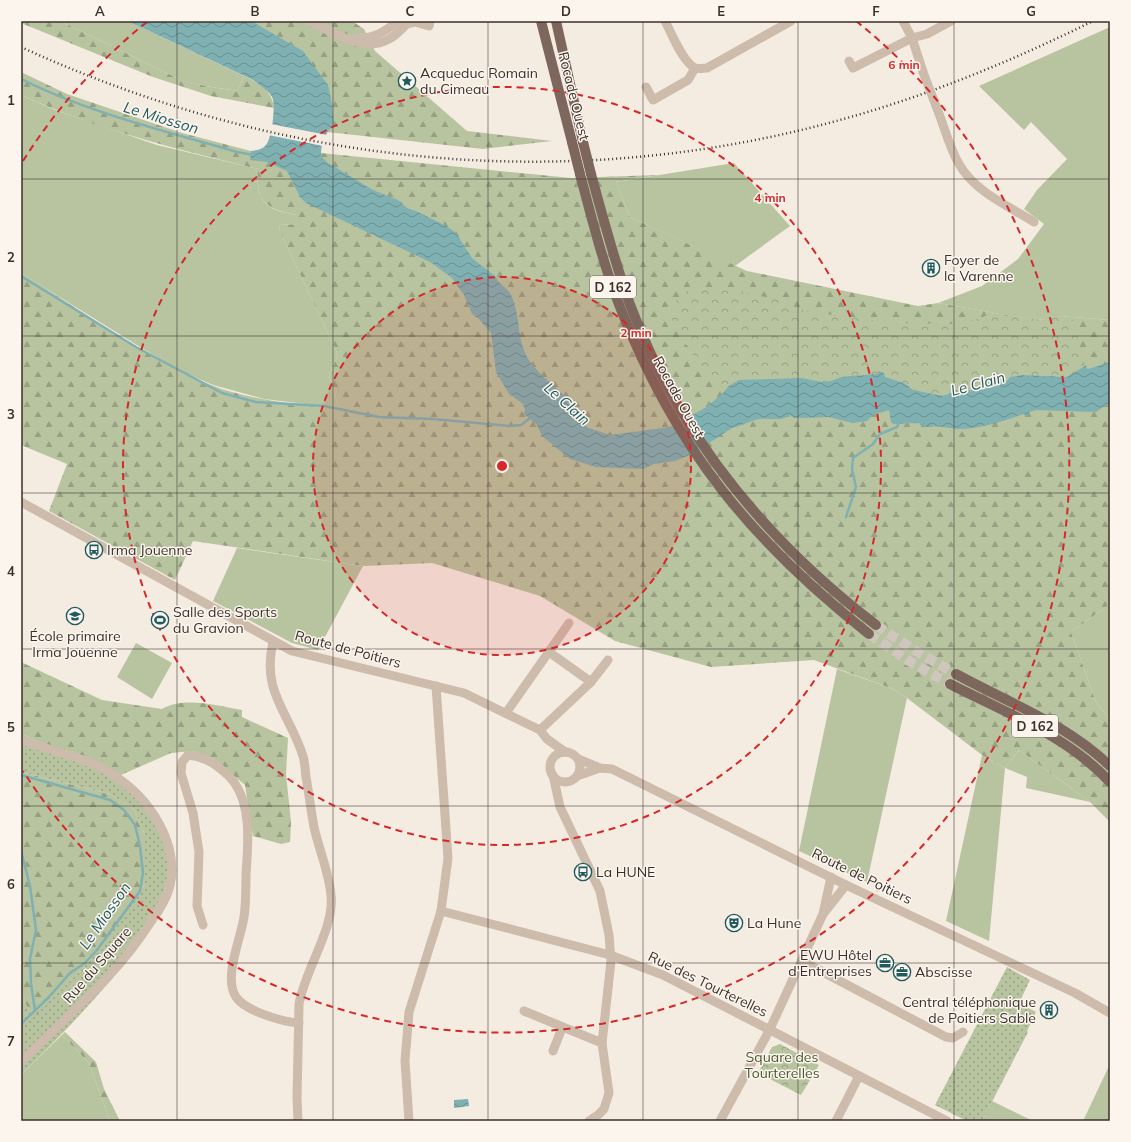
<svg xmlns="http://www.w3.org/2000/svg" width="1131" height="1142" font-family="Mulish,sans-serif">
	<defs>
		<pattern id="forest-firs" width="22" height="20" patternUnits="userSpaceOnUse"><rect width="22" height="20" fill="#b8c4a0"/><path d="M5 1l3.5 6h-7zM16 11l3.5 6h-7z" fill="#97a083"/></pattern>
		<pattern id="park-crowns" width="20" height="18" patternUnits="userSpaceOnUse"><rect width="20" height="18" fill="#b8c4a0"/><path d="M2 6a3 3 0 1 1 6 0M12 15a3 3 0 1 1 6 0" fill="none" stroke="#97a083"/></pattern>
		<pattern id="garden-dots" width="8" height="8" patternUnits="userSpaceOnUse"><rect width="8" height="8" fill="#b8c4a0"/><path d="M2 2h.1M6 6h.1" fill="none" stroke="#97a083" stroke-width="1.8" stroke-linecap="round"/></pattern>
		<pattern id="water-waves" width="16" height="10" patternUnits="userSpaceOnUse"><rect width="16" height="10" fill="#7fb0b2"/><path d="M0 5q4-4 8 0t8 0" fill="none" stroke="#699091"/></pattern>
	</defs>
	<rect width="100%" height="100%" fill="#f4ebe1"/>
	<!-- grass -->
	<g fill="#b8c4a0">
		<path d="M60 21H128L244 76 238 91 205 86 181 80Z"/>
		<path d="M1110 27V320L1061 316 1044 320 1017 317 938 303 982 286 1018 259 1044 224 1024 209 1037 190 1067 159 1031 122 1024 130 979 86Z"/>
		<path d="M21 95 55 110 157 145 258 169C255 202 267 211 298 215L297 224 280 225 279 229 338 355 329 375 339 408 264 399 213 385 183 372 140 347 21 273Z"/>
		<path d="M734 163 790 226 735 266 630 217 616 182Z"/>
		<path d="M237 548 363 566 318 650 292 643 213 601Z"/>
		<path d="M1110 604V719L1096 702 1071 632Z"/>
		<path d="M136 643 172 663 152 699 117 677Z"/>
		<path d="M837 669 893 689 907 698 867 882 799 851Z"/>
		<path d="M1019 750 1090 802 1026 788 1027 777 1005 768 989 941 946 921 982 755 1005 768Z"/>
		<path d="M62 1035 89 1063 110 1121H21V1075Z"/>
		<path d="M1110 1064V1121H1083Z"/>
		<path d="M992 1101 1033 1121H982Z"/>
	</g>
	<!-- forest -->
	<g fill="url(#forest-firs)">
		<path d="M21 21H60L179 79 205 86 238 91 244 76C259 83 272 90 274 108L211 96 153 77 21 23Z"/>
		<path d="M209 21H352L364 29 375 51 467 131 552 141 483 149 327 132Z"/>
		<path d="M21 72 67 94 182 133 251 151 309 156 321 153 571 178 658 175 616 182 630 217 747 271 918 306 938 303 1018 317 1043 320 1061 316 1110 320V604L1071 632 1096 702 1110 719V822L1090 802 1019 750 1005 768 982 755 907 698 893 689 814 660 711 667 615 641 540 596 432 563 363 566 193 541 175 580 49 511 67 464 21 445V273C82 310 145 358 211 385 247 399 301 406 339 408L329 375 338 355 279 229 280 225 297 224V215C267 210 255 202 258 169 176 149 98 130 21 95Z"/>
		<path d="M21 662 102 700 162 709C184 696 218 706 242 710V717L288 738 286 774 291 822 290 842 281 844 253 836 245 785 213 758 193 751 171 753 121 775 21 734Z"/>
		<path d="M21 772 110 794 134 809 145 835V884L86 965 33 1019 21 995Z"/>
		<path d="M65 1032 96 1062 104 1089 120 1121H110L89 1063 62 1035Z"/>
	</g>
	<!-- park -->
	<g fill="url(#park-crowns)">
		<path d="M694 287H720L779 300 805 311 894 323 960 324 992 314 1043 320 1061 316 1073 320 1085 366 1067 377 1013 376 1006 382 989 388 974 391 962 389 943 396 913 390 904 383 873 374 841 377 831 381 822 382 801 378 739 380 729 386 703 380C699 344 640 316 694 287Z"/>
		<path d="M780 1044 819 1065 801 1095 758 1073 772 1047Z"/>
	</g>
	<!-- garden -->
	<g fill="url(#garden-dots)">
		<path d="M21 734C44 744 68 753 91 763 101 767 113 770 122 776 157 799 186 849 173 891 167 910 153 926 141 942 105 990 64 1033 21 1075V995L33 1018 86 965 145 884V835L134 809 110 794 21 772Z"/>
		<path d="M1007 967 1030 980 1019 1003 1036 1012 1027 1031 1028 1032 982 1121H967L935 1105Z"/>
	</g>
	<!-- water -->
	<g fill="url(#water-waves)">
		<path d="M128 21H251L303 51 328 85 332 104 334 124C325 134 321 142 321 156L328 163 373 190 398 200 407 208 416 211 448 227 456 233 472 258 495 276C498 284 507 287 511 295 521 315 516 340 529 360 545 384 577 398 586 427L610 435 670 427 705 408 722 394 729 386 739 380 801 378 822 382 831 381 841 377 877 374 879 371 884 373 885 377 904 383 913 390 943 396 962 389 974 391 989 388 997 384 998 381 1006 382 1010 377 1022 375 1067 377 1085 366 1088 369 1110 362V405H1106L1096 412 1036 410 1030 412 1026 417 1024 414C1003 421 981 429 959 429 947 428 934 425 922 427L919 423 893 424 891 422 889 410 873 415 867 421 853 423 828 417 804 418H794L790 415C781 422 770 418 759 419 749 421 742 426 732 428L692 454 675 461 654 464 643 469 596 467 570 459 542 436 537 425 524 414 525 409 522 403 509 394 496 372 491 333 478 318 472 314 464 295 452 278 430 262 306 203 300 197 287 171 267 162 250 160 251 151C256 150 262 150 266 145 272 139 276 103 272 97 268 90 259 85 253 80Z"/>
		<path d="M468 1099 469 1106 454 1108V1100Z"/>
	</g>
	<!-- pier -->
	<path fill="#f4ebe1" d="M271 124 327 135 323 146 268 135Z"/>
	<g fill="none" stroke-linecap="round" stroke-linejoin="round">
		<!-- stream -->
		<g stroke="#7fb0b2" stroke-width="2.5">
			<path d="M21 79C89 113 165 131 237 152L254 155"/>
			<path d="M21 276 136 347 222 393 256 402 324 406 379 417 433 419 511 426 521 425 530 418"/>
			<path d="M846 517 856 487 852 469 853 458 873 444 880 434 897 427 899 422"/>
			<path d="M21 775 110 800 124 810 135 825 140 846 143 873 140 891 97 950 85 963 70 973 49 997 21 1024"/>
			<path d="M21 851 30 886 36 930 30 959 31 984 35 1010"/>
		</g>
		<!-- major-tunnel -->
		<g stroke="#cfc6bd" stroke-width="10" stroke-dasharray="10 5" stroke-linecap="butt">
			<path d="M876 625 914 650 956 674"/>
			<path d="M869 634 909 661 950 684"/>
		</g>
		<!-- minor -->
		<g stroke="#cdbbac" stroke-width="9">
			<path d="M309 21C331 31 364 54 389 39 397 35 403 27 410 21"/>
			<path d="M665 21C671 32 683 63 695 68 699 69 703 68 707 68L791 21"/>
			<path d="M903 21 912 38 923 72"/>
			<path d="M406 24 415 22 429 26 430 21"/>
			<path d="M356 38C373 39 385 32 398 21"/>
			<path d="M849 61 853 68 912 38 927 34 951 21"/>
			<path d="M646 87 653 100 688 80 695 68"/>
			<path d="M936 106C944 125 949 147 959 164 975 192 1007 205 1034 222"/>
			<path d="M21 502 292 651 464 693 540 730 547 739 565 752"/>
			<path d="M273 642C261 692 289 712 303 756 305 762 305 770 306 777 309 794 311 811 314 827 319 850 329 872 331 895 335 928 305 969 299 1004L297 1098 298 1121"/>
			<path d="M549 652 591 682"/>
			<path d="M506 713 569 623"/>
			<path d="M540 730 591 682 608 660"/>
			<path d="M21 740C48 750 88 758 112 774 148 797 183 846 168 891 164 903 156 913 150 923 116 977 66 1017 21 1062"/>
			<circle cx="565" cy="767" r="15"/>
			<path d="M578 759 600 768 612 769 846 885 1075 993 1110 1013"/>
			<path d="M553 775 560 807 600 891 609 935 611 961 602 1043 609 1093 604 1109 598 1115 589 1121"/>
			<path d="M577 776 600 768"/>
			<path d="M441 911 610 955 663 975 947 1121"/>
			<path d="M824 913 846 885"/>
			<path d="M203 925 197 906 199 852 193 813 181 773 182 762 188 755C202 756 213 762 223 771 227 774 231 778 234 782 252 807 248 845 246 874 246 888 246 903 244 917 241 938 223 978 236 997 245 1011 283 1022 299 1023"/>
			<path d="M802 961 946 1037 953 1038 963 1032"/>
			<path d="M524 1011 602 1043"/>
			<path d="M553 1051 562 1028"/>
			<path d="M409 1121 405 1061 409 1012 441 911 448 858 436 686"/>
			<path d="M720 1121 769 1031 823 914 831 877"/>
			<path d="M836 1121 859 1076"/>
		</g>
		<!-- major -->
		<g stroke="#7d675c" stroke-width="10">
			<path d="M541 21 572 142"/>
			<path d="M556 21 583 142"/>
			<path d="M580 174C592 219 603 264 620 307 675 448 751 541 869 634"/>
			<path d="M591 174C603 217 614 260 629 302 678 435 764 539 876 625"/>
			<path d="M956 674C1009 703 1067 724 1110 766"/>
			<path d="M950 684C1006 713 1066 735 1110 782"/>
		</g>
		<!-- rail -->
		<path stroke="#3b302b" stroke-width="2.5" stroke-dasharray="1 3" stroke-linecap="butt" d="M21 47C284 168 575 197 854 116 937 92 1016 59 1093 21"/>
		<!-- minor-bridge -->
		<path stroke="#cdbbac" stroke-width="9" d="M923 72 936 106"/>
		<!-- major-bridge -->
		<g stroke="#7d675c" stroke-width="10">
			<path d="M572 142 580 174"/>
			<path d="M583 142 591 174"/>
		</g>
	</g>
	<!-- grid -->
	<path fill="none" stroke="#3b302b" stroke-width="1" stroke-opacity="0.55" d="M177 21V1121M333 21V1121M488 21V1121M643 21V1121M798 21V1121M954 21V1121M21 179H1110M21 336H1110M21 493H1110M21 649H1110M21 806H1110M21 963H1110"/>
	<!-- distance rings -->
	<circle cx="502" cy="466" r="189" fill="#d62828" fill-opacity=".12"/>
	<g fill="none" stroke="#d62828" stroke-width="2" stroke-dasharray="7 5">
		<circle cx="502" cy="466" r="189"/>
		<circle cx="502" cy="466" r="379"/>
		<path d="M23 161A568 568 0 0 1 148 21M856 21A568 568 0 1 1 23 771"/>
	</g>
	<!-- icons -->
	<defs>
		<symbol id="sight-ring" viewBox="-11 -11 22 22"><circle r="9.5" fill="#fbf5ee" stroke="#1f5a5e" stroke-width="1.5"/><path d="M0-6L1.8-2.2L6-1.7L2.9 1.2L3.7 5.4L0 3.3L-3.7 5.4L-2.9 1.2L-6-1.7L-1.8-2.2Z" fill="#1f5a5e"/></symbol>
		<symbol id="building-ring" viewBox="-11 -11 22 22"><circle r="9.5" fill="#fbf5ee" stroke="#1f5a5e" stroke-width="1.5"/><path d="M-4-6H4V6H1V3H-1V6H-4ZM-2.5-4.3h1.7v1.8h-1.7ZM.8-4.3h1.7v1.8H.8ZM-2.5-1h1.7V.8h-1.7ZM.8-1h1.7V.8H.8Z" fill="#1f5a5e"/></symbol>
		<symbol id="bus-ring" viewBox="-11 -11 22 22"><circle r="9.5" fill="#fbf5ee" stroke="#1f5a5e" stroke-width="1.5"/><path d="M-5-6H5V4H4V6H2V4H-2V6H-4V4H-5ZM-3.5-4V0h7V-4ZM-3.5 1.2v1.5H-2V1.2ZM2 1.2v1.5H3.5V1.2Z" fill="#1f5a5e"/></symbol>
		<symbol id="school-ring" viewBox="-11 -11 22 22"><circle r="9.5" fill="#fbf5ee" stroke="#1f5a5e" stroke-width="1.5"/><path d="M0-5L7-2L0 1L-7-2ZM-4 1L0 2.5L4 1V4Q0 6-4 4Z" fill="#1f5a5e"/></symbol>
		<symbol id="stadium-ring" viewBox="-11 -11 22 22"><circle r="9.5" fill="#fbf5ee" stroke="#1f5a5e" stroke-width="1.5"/><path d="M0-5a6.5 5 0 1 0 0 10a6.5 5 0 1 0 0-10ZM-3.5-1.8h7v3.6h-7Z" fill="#1f5a5e"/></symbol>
		<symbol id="theatre-ring" viewBox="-11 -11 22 22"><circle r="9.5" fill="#fbf5ee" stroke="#1f5a5e" stroke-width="1.5"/><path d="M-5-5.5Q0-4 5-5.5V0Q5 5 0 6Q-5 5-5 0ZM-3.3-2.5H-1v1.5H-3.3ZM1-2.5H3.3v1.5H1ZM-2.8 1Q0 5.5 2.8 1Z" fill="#1f5a5e"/></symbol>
		<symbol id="office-ring" viewBox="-11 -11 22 22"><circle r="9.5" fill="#fbf5ee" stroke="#1f5a5e" stroke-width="1.5"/><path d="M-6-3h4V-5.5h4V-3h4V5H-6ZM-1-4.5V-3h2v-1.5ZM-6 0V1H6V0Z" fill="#1f5a5e"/></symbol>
	</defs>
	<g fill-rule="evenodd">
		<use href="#sight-ring" x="397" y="71" width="20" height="20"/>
		<use href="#building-ring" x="921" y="258" width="20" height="20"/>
		<use href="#bus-ring" x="84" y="540" width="20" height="20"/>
		<use href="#school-ring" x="65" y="606" width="20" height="20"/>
		<use href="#stadium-ring" x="150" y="610" width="20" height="20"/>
		<use href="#bus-ring" x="573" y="862" width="20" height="20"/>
		<use href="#theatre-ring" x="724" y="913" width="20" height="20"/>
		<use href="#office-ring" x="875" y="953" width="20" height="20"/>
		<use href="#office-ring" x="892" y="962" width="20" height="20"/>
		<use href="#building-ring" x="1039" y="1000" width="20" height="20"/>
	</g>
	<g text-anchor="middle" stroke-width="3" stroke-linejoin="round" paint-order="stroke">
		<!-- shield labels -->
		<g fill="#fbf5ee" stroke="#756b66" stroke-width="1">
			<rect x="590" y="276" width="46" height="22" rx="3"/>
			<rect x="1012" y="715" width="46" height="22" rx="3"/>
		</g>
		<g font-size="13" font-weight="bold" fill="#3b302b">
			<text x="613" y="292">D 162</text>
			<text x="1035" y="731">D 162</text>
		</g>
		<!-- poi labels -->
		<g font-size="14" fill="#3b302b" stroke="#fbf5ee" text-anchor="start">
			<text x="420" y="78">Acqueduc Romain<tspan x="420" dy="16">du Cimeau</tspan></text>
			<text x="944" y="265">Foyer de<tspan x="944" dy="16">la Varenne</tspan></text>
			<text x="107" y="555">Irma Jouenne</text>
			<text x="173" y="617">Salle des Sports<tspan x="173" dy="16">du Gravion</tspan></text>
			<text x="75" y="641" text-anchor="middle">École primaire<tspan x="75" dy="16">Irma Jouenne</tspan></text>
			<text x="596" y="877">La HUNE</text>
			<text x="747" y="928">La Hune</text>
			<text x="872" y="960" text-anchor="end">EWU Hôtel<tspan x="872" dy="16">d'Entreprises</tspan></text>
			<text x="915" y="977">Abscisse</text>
			<text x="1036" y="1007" text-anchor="end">Central téléphonique<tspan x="1036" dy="16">de Poitiers Sable</tspan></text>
		</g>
		<!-- street labels -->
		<g font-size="14" fill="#3b302b" stroke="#fbf5ee">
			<text transform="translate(574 96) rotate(76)" y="5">Rocade Ouest</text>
			<text transform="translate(679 397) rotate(61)" y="5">Rocade Ouest</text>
			<text transform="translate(348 649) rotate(15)" y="5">Route de Poitiers</text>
			<text transform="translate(862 876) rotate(26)" y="5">Route de Poitiers</text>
			<text transform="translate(97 965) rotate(-49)" y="5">Rue du Square</text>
			<text transform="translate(708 984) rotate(26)" y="5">Rue des Tourterelles</text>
		</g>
		<!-- park labels -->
		<g font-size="14" fill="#4a5a2e" stroke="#fbf5ee">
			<text x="782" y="1062">Square des<tspan x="782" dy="16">Tourterelles</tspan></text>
		</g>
		<!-- water labels -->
		<g font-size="15" font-style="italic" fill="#1f5a5e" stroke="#fbf5ee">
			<text transform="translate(161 118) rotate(17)" y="5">Le Miosson</text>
			<text transform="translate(978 384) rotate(-15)" y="5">Le Clain</text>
			<text transform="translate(567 404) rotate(42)" y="5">Le Clain</text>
			<text transform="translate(105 916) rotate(-55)" y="5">Le Miosson</text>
		</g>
	</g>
	<circle cx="502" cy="466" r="6" fill="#d62828" stroke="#fbf5ee" stroke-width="2"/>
	<g font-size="12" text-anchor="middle" font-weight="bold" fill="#d62828" stroke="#fbf5ee" stroke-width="3" stroke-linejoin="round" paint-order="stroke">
		<text x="904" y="69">6 min</text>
		<text x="770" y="202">4 min</text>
		<text x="636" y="337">2 min</text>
	</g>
	<!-- border -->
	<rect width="1131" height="1142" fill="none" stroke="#fbf5ee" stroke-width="44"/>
	<rect x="22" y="22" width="1087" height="1098" fill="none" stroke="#3b302b" stroke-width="1.5"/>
	<g font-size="13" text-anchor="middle" font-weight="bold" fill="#3b302b">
		<text x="100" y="16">A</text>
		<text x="255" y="16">B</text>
		<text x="410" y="16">C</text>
		<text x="566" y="16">D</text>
		<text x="721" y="16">E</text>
		<text x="876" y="16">F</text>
		<text x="1031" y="16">G</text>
		<text x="11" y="105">1</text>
		<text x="11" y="262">2</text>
		<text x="11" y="419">3</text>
		<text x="11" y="576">4</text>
		<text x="11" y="732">5</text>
		<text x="11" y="889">6</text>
		<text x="11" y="1046">7</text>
	</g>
</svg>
